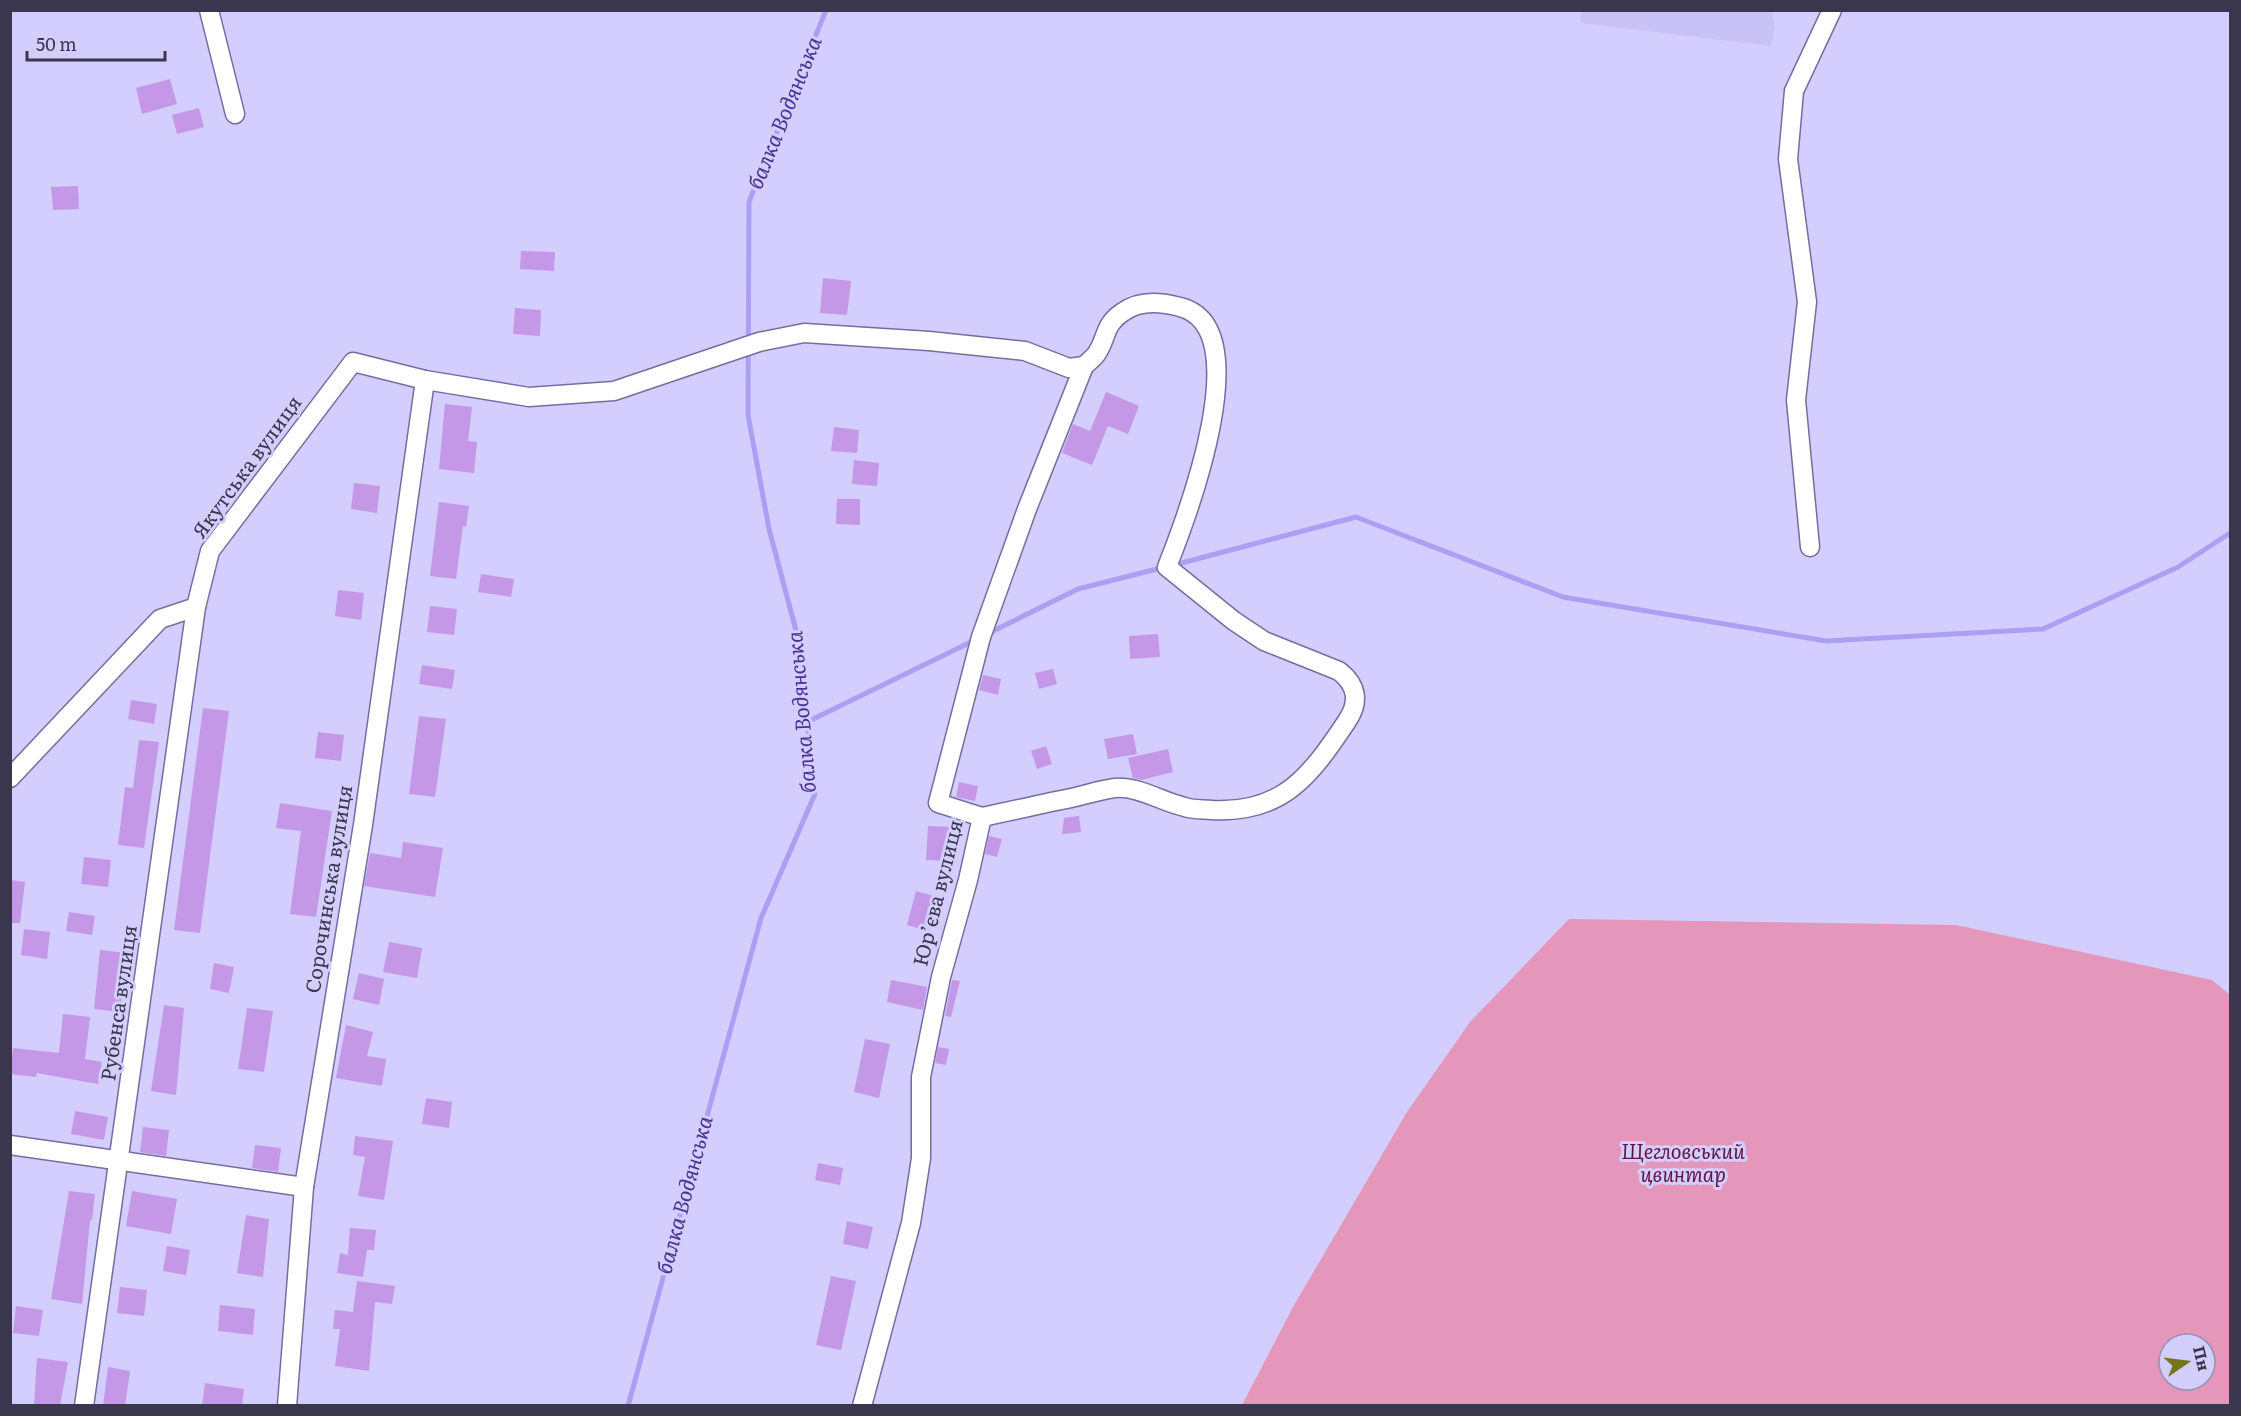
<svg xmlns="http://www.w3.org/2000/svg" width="2241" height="1416" font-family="Literata,serif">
	<rect width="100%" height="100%" fill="#d3cefd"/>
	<!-- built -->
	<path fill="#c8c2f6" d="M1772 11 1775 28 1771 46 1580 23 1581 11Z"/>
	<!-- green -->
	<path fill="#e497bb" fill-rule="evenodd" d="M1569 919 1956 925 2212 980 2230 995V1405H1242L1293 1307 1407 1112 1470 1022ZM2169 1344H2205V1380H2169Z"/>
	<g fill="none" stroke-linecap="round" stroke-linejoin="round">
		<!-- stream -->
		<g stroke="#ab9ff4" stroke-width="5">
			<path d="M1174 565 1356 517 1563 597 1826 641 2043 629 2178 567 2230 533"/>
			<path d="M987 634 1078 589 1165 567"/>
			<path d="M807 722 975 640"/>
			<path d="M628 1406 761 918 815 794 798 638 769 529 748 415 749 202 826 10"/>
		</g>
	</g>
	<!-- building -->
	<g fill="#c597e7">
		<path d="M170 79 177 104 142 114 136 88Z"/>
		<path d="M199 108 204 127 177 134 172 115Z"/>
		<path d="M78 186 79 209 53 210 51 187Z"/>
		<path d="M521 251 555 252 554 271 520 269Z"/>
		<path d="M823 278 851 281 847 315 820 313Z"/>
		<path d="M515 308 541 310 540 336 513 334Z"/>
		<path d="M1106 392 1139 406 1128 434 1108 426 1092 465 1062 453 1073 424 1090 431Z"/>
		<path d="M445 404 472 407 468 441 477 442 474 473 439 469Z"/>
		<path d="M834 427 859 430 857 453 831 451Z"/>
		<path d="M854 460 879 463 877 486 852 484Z"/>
		<path d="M354 483 380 486 377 513 351 509Z"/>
		<path d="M837 499H860V525L836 524Z"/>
		<path d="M439 502 469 506 466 527 463 526 456 579 430 576Z"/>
		<path d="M481 574 514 579 511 597 478 592Z"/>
		<path d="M338 590 364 593 361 620 335 616Z"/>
		<path d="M430 606 457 609 454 635 427 632Z"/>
		<path d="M1158 634 1160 657 1130 659 1129 636Z"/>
		<path d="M422 665 455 670 452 689 419 684Z"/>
		<path d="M1053 669 1057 684 1039 689 1035 673Z"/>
		<path d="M983 675 1001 679 998 695 979 690Z"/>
		<path d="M131 700 157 704 154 724 128 719Z"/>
		<path d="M203 708 229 711 200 933 174 930Z"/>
		<path d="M419 716 446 719 435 797 409 794Z"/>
		<path d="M318 732 344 735 341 761 315 758Z"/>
		<path d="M1133 734 1137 754 1108 759 1104 739Z"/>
		<path d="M139 740 159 742 144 848 118 845 125 787 133 788Z"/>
		<path d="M1046 746 1052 764 1037 769 1031 751Z"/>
		<path d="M1168 749 1173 772 1141 780 1133 778 1128 758Z"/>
		<path d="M959 782 978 786 975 801 956 797Z"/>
		<path d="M280 803 332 811 316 917 290 914 301 831 276 828Z"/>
		<path d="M1079 816 1081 832 1062 834 1064 818Z"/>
		<path d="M928 826 954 827 952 861 926 860Z"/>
		<path d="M989 836 1002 839 997 857 985 854Z"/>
		<path d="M403 842 443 848 435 897 364 886 370 853 401 858Z"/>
		<path d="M84 857 111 860 108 887 81 884Z"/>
		<path d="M10 880 25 882 20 923H10Z"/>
		<path d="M916 891 937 897 928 931 907 925Z"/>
		<path d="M69 912 95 916 92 935 66 931Z"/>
		<path d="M24 929 50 932 47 959 21 955Z"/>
		<path d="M389 942 422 948 417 978 383 972Z"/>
		<path d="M100 950 126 953 120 1012 94 1009Z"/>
		<path d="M214 963 234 967 229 993 210 989Z"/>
		<path d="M359 973 384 979 379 1005 353 999Z"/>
		<path d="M891 980 927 987 923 1010 887 1002Z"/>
		<path d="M952 980 960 981 951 1017 945 1016Z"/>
		<path d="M164 1005 184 1008 176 1095 151 1091Z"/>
		<path d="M247 1008 273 1011 264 1072 238 1069Z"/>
		<path d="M63 1014 90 1017 85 1059 102 1062 98 1084 37 1073 36 1077 10 1074 13 1048 59 1053Z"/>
		<path d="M346 1025 373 1032 367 1056 386 1059 382 1086 336 1078Z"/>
		<path d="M865 1039 890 1044 879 1098 854 1092Z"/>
		<path d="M938 1047 949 1049 946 1065 935 1063Z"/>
		<path d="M426 1098 452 1102 449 1128 422 1124Z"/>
		<path d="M75 1111 108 1117 104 1140 71 1134Z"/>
		<path d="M143 1127 169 1130 166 1156 140 1152Z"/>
		<path d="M355 1136 393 1141 384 1200 358 1196 365 1157 353 1155Z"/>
		<path d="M255 1145 281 1148 278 1172 252 1168Z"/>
		<path d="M818 1163 843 1168 840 1185 815 1180Z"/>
		<path d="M69 1191 95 1194 92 1220H90L82 1304 51 1299Z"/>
		<path d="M132 1191 177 1199 171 1234 126 1226Z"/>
		<path d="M246 1215 269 1219 263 1277 237 1273Z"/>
		<path d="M847 1221 873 1227 868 1249 843 1244Z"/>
		<path d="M350 1228 376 1230 374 1250H367L363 1277 337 1273 340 1253 348 1255Z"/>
		<path d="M167 1246 190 1250 186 1275 163 1271Z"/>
		<path d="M831 1276 856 1281 841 1350 816 1345Z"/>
		<path d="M357 1281 395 1286 392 1304 375 1302 369 1371 335 1366 340 1329H333L335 1310 353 1312Z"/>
		<path d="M120 1287 147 1290 144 1316 117 1313Z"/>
		<path d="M220 1305 255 1309 253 1335 218 1331Z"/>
		<path d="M16 1306 43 1310 39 1336 13 1333Z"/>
		<path d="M37 1358 68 1362 60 1406H34Z"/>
		<path d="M108 1367 130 1371 125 1406H103Z"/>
		<path d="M205 1383 244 1389 242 1406H202Z"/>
	</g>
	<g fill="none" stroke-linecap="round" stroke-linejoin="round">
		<defs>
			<g id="minor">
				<path d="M209 10 235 114"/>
				<path d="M1810 547 1796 400 1807 302 1788 159 1794 91 1832 10"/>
				<path d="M10 778 160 619 196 607 210 551 353 362 425 380 529 397 614 391 759 342 804 333 929 341 1025 351 1069 368 1084 366C1088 362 1094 358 1097 353 1107 338 1104 324 1123 312 1139 300 1162 302 1180 307 1260 327 1186 519 1167 567L1234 621 1264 641 1339 671C1357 685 1360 702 1347 721 1311 775 1283 814 1212 810 1203 809 1193 810 1185 807 1162 802 1139 786 1115 788 1100 790 1085 795 1071 798 1041 804 1011 811 982 817"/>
				<path d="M10 1145 304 1187"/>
				<path d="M84 1406 196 607"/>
				<path d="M287 1406 304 1187 363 825 425 380"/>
				<path d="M862 1406 911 1223 921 1158V1077L941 977 968 880 982 817 938 803 981 637 1027 509 1084 366"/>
			</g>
		</defs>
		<!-- minor casing -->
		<use href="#minor" stroke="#746da1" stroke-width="21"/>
		<!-- minor -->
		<use href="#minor" stroke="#fff" stroke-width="18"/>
	</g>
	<g text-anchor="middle" stroke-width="6" stroke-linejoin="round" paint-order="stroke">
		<!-- street labels -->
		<g font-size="20" fill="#39364e" stroke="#d3cefd">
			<text transform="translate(247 467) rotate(-54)" y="7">Якутська вулиця</text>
			<text transform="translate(329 889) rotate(-81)" y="7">Сорочинська вулиця</text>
			<text transform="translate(938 893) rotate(-76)" y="7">Юр’єва вулиця</text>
			<text transform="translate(119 1003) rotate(-82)" y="7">Рубенса вулиця</text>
		</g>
		<!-- park labels -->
		<g font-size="20" font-style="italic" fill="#621341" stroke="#d3cefd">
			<text x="1683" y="1159">Щегловський<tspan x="1683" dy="23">цвинтар</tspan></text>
		</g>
		<!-- water labels -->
		<g font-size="21" font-style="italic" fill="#4a3092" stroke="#d3cefd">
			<text transform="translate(785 113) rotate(-68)" y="7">балка Водянська</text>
			<text transform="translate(802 712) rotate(-95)" y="7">балка Водянська</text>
			<text transform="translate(685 1195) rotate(-75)" y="7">балка Водянська</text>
		</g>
	</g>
	<!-- border -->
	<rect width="2241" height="1416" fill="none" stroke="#39364e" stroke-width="24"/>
	<!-- north arrow -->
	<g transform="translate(2187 1362) rotate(76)"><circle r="28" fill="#d3cefd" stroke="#9591b7" stroke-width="1.5"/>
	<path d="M0-4.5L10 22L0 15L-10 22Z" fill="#74751b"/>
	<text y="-9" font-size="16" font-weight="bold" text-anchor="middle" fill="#39364e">Пн</text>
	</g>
	<!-- scale -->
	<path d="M27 51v9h138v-9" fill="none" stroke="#39364e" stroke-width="3"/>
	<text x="36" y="51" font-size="18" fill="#39364e" stroke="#d3cefd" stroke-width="4.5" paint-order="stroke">50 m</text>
</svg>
